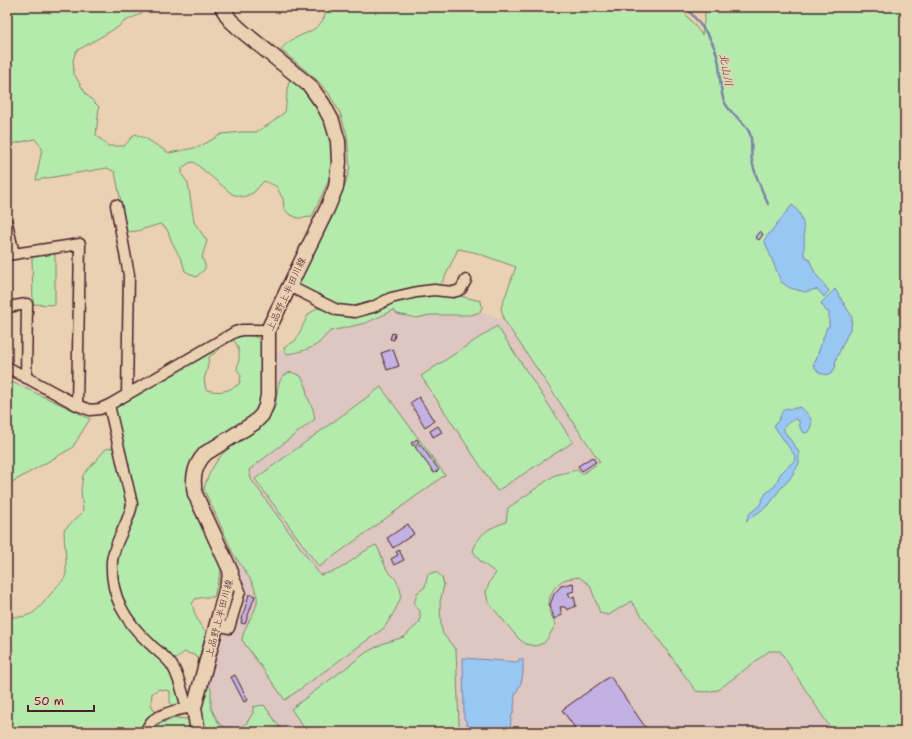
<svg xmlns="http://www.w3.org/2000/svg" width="912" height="739" viewBox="0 0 912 739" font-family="'Shantell Sans','Klee One',sans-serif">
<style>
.built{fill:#dec7c0}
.green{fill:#b4ebad;stroke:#7f856c}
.water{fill:#99c7f4;stroke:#7984a4}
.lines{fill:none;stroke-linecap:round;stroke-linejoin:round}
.stream{stroke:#7984a4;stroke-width:2.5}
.building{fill:#c2b1e2;stroke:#4a1f2b}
.street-casing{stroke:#4a1f2b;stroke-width:13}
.secondary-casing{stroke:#4a1f2b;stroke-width:17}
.street{stroke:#ead1b2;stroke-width:10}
.secondary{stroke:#ead1b2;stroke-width:14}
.labels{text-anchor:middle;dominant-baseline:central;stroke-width:3;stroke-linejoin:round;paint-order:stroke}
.street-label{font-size:10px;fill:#4a1f2b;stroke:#ead1b2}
.water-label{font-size:11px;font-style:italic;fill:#563849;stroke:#ead1b2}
</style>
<rect width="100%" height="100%" fill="#ead1b2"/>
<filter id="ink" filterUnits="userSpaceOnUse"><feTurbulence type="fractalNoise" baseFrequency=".025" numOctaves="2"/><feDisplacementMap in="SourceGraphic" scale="8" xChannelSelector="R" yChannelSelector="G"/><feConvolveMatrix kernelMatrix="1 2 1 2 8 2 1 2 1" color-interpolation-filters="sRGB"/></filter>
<g filter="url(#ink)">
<path class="built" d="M394 310 417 318 430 315H471L480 312 504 320 600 462 582 474 577 470 555 475 508 508 506 522 496 526 480 561 496 573 490 581 488 602 509 626 555 624 550 614 548 603 551 592 558 584 566 579 579 577 590 585 597 608 609 615 631 601 696 691 718 690 769 651H780L833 732H203L200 714 236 567 233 553 204 490 206 481 211 471 224 452 257 429 268 418 275 406 278 383 276 353 284 348 287 354 319 343 327 333 331 331 366 323Z"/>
<path class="green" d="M7 7H149C139 18 127 17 118 27L76 51 73 60 74 74 86 94 99 107 96 135 108 146H124L135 134 145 138 169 153 199 147 222 134 242 132H256L270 124 285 112C287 101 286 89 290 79L293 78 308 91 327 123 332 143V161L329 179 312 217 298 218 289 214 284 208 283 199 276 186 264 181 253 193 243 197 232 194 194 162 189 163 182 168V175L188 183 194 222 207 241 202 257 205 265V269L196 277 185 271 182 261 171 240 167 229 160 224 137 231 127 232 115 172 107 168 36 180 42 148 35 139 7 145Z
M326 7H680L702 35 706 7H905V732H833L780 651H769L718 690 704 692 696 691 631 601 609 615 600 613 590 585 579 577C575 578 570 578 566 579 553 584 546 600 550 613 551 617 554 621 556 624L549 636 544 643 535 646 526 644 519 639 488 602 486 592 490 581 496 573 480 561 473 551C479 533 489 528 506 522L508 508 555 475 577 470 582 474 600 462 504 320 501 308 516 267 474 252 458 249 443 281 437 287 357 308 340 306 298 286 345 186 350 167 347 135 340 113 328 92 316 79 281 50C294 30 325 37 326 7Z
M55 252V305L33 304 32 256Z
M417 295H455L481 301 482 307 480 312 471 315H430L417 318 397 314 394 310 366 323 331 331C326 334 324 338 320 342 311 350 298 352 287 354L284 348 296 340 308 315 317 308 343 314Z
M497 326 573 442 497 491 421 376Z
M242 335C254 335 258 336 264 346 263 370 268 396 253 416L193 460 222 566 214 597H203L195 599 192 604C195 615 198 624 206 632L199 659 194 655 184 652 176 659H170L131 619 116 583V557L132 516 114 406 215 348 220 349 209 357 207 370 204 379 206 390C221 393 227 392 239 384L241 376 237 369C240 356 241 350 233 339Z
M291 372 301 376 306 386 307 396 313 409 315 419 249 470 251 479 320 575C329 573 337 571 344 566 355 559 364 550 376 545 381 552 382 560 386 568 388 572 391 574 394 577 397 581 401 589 401 595 401 602 388 622 384 628L285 700 242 640C244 625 254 616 257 603 260 587 239 565 232 551 223 531 214 510 204 490 206 476 218 456 229 448 245 436 265 428 274 408 280 394 273 378 291 372Z
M7 380 73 410 90 419 72 448 7 485Z
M381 387 445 475 319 567 255 479Z
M117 447 129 503 113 547 114 597 169 667 183 704 173 707 170 702V691L159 689 152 693 151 704 156 714 141 732H7V616C34 621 39 607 54 590 58 584 65 581 66 573 67 559 64 544 64 530L83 512 81 490 83 475 106 449Z
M436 572 442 577 444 585 440 602 441 626 443 634 456 650 459 725 456 732H307L291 709 367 652 384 643 404 637 420 622V611L414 604 417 593 425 587 428 574Z
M207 682 211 689V708L219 724 225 727 236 728 246 724 253 713V707L264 705 283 732H207C195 718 203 698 207 682Z
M175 718 188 719 191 732H148L152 727Z"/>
<path class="water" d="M792 205C807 216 804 238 804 254L806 257 809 259 815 273 829 291 824 297 817 289 805 292 790 288 781 282 764 240Z
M835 289 851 315 852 319 851 327 837 357 835 363 836 366 831 374C821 376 817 372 813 364L815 362 827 327H829V312L826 311 821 303Z
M801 407C810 416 816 422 807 433L803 432 800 428 799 421 796 419 788 423 784 427V431L799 452V464L789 480 780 489 769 505 746 521 750 513 759 506 766 493 775 486 780 474 794 461 795 456 774 426 775 424C781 420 780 411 786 408L791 409Z
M463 658 518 662 519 659H523V674L521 683 515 695 514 710 511 718 510 732H475L470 729 464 718Z"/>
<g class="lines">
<path class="stream" d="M686 7C701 26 715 39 719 64 720 75 720 87 723 98 727 113 745 120 750 134 753 143 750 152 752 161 755 176 762 190 768 204"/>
</g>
<path class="building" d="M760 231 763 234 759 240 755 237Z
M392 333 395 334 394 340 390 339Z
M393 349 399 366 387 370 381 353Z
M419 397 434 421 425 427 410 403Z
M438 426 442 432 433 437 430 431Z
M417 439 419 442 413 446 411 443Z
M420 444 439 470 434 473 415 447Z
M592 457 596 462 582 471 578 466Z
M408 524 414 534 393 548 387 538Z
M399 550 404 560 394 565 391 559 398 555 396 552Z
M573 583 574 591 568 593 571 598 574 596 576 606 567 610 565 607H560L562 615 554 619 550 605 554 594 561 586Z
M249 594 255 596 245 624 241 623Z
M235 675 248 700 244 702 231 677Z
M610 676 648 731 646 732H578L562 710Z"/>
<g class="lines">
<defs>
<path id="street" d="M116 205 129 275 127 394
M7 223 14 254
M7 255 80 244 77 405
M289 286 337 310 355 312 373 307 391 298 417 292 434 290 453 292 457 291 461 289 466 280
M7 307 27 304 26 378
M7 367 77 405 90 410 100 409 109 405 235 332 242 330H268
M109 405 132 504C129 524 114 541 112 561 110 596 125 621 150 644 157 651 168 658 173 667 180 679 183 695 187 708
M217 625 229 628 240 591 231 572
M145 732C147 729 149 724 152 721 159 715 183 707 192 708"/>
<path id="secondary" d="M198 732 194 708 231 572 195 494C192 478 194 465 206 453L254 423 262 415 266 406 268 395V330L327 209 336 187 339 162 338 141 332 121 323 104 310 86 242 31 230 20 222 7"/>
</defs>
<use href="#street" class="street-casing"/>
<use href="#secondary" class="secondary-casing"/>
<use href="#street" class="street"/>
<use href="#secondary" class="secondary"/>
</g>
</g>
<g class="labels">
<g class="street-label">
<text transform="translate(286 294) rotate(-65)">上品野上半田川線</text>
<text transform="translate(219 618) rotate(-75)">上品野上半田川線</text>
</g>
<g class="water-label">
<text transform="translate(726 70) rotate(80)">北山川</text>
</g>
</g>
<rect width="912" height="739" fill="none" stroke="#ead1b2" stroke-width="24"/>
<rect x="12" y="12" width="888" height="715" fill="none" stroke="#4a1f2b" stroke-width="1.5" filter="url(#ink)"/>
<path d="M28 705v6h66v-6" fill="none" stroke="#4a1f2b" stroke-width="2"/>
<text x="34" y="705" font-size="12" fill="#4a1f2b" stroke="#ead1b2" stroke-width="3" paint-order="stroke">50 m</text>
</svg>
